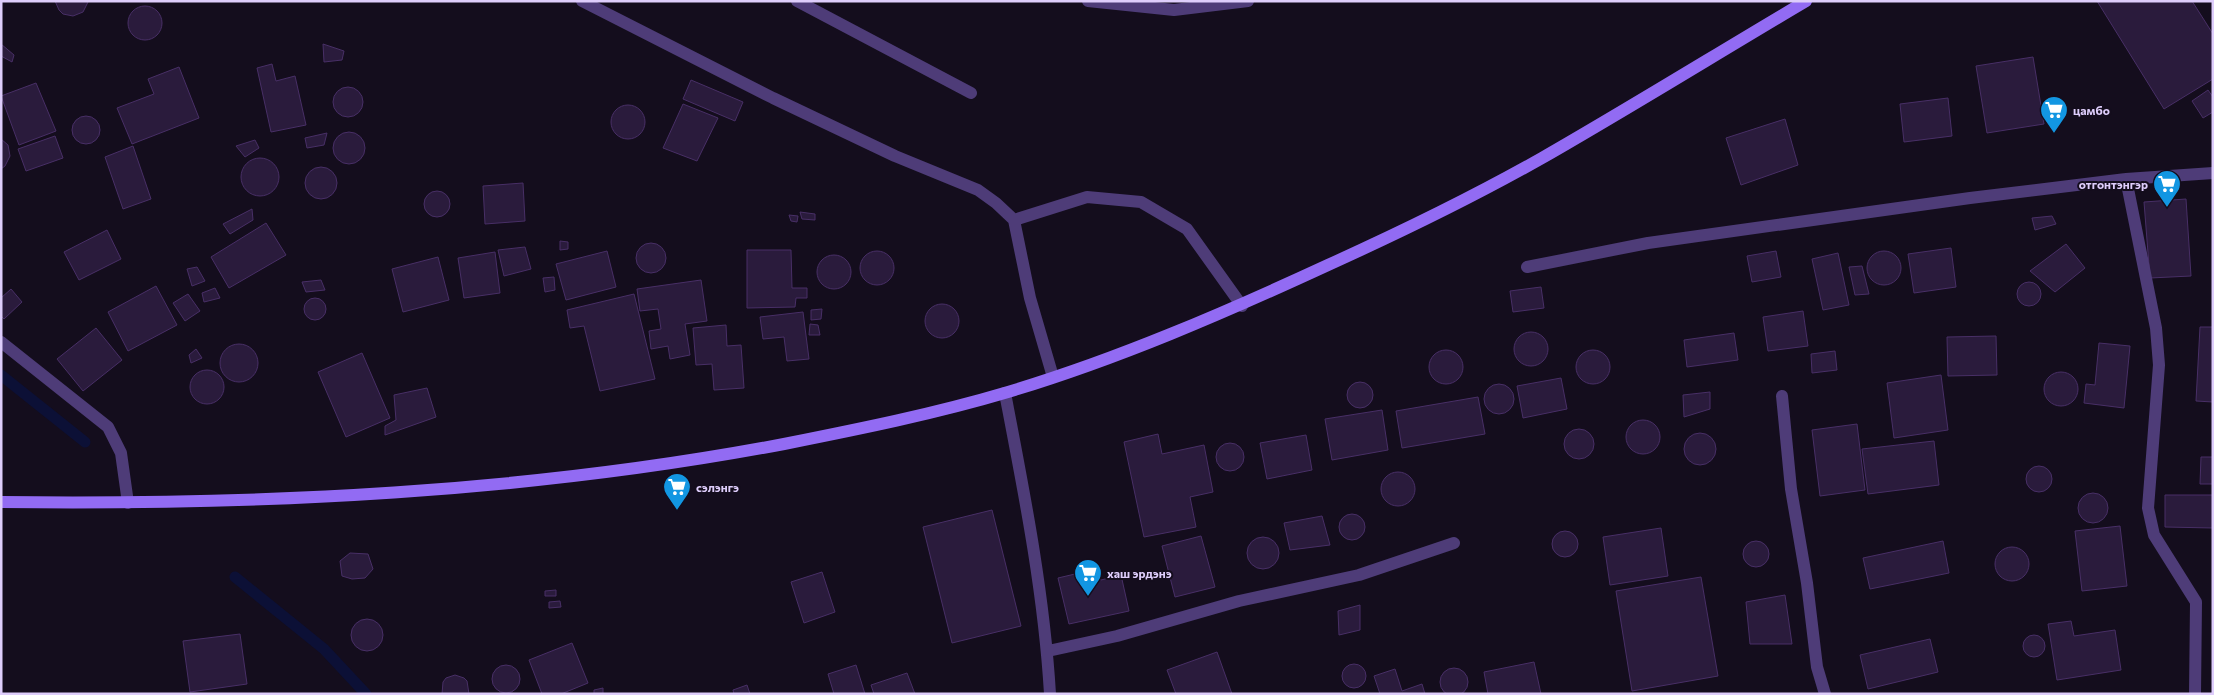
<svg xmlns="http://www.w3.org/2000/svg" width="2214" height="695" viewBox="0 0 2214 695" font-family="Commissioner,sans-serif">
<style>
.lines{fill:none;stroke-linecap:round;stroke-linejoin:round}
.stream{stroke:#0c1036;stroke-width:11}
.building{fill:#2a1b3c;stroke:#482f66}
.service{stroke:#4e3c78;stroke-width:12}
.minor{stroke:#4e3c78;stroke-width:12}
.secondary{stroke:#926bf3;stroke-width:12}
.labels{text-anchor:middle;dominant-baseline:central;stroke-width:4;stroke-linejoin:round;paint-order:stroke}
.poi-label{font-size:12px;font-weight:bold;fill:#decdfb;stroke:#140d1d;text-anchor:start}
</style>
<rect width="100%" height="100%" fill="#140d1d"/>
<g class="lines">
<path class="stream" d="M1 375 85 442
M235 577 324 649 366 694"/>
</g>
<path class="building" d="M55 1H88V2L83 12 73 16 63 14 59 10Z
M2097 1H2192L2213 34V79L2164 109Z
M128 23a17 17 0 1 1 34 0a17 17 0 1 1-34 0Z
M1 44 14 55 12 62 1 56Z
M323 44 344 51 342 60 324 62Z
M2033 57 2044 124 1987 133 1976 66Z
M272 64 276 81 295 76 306 125 271 132 257 68Z
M179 67 199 118 132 144 117 108 154 94 148 79Z
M691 80 743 102 735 121 683 99Z
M36 83 56 131 19 145 1 96Z
M333 102a15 15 0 1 1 30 0a15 15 0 1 1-30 0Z
M2208 90 2213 97V112L2203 118 2192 101Z
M1948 98 1952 136 1904 142 1900 104Z
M683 104 718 118 697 161 663 148Z
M611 122a17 17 0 1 1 34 0a17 17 0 1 1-34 0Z
M72 130a14 14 0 1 1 28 0a14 14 0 1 1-28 0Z
M1785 119 1798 165 1741 185 1726 138Z
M333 148a16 16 0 1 1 32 0a16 16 0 1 1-32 0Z
M327 133 324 145 307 148 305 138Z
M55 136 63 158 26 171 18 149Z
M1 139 8 145 10 156 5 166 1 169Z
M255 140 259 148 245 157 236 146Z
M133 146 151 199 123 209 105 157Z
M241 177a19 19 0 1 1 38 0a19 19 0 1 1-38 0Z
M305 183a16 16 0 1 1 32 0a16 16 0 1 1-32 0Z
M523 183 525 221 485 224 483 186Z
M424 204a13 13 0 1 1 26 0a13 13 0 1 1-26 0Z
M2186 199 2191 276 2150 278 2144 202Z
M252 209 253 220 230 234 223 224Z
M800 212 815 214V220L802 219Z
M789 215 798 216 797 222 791 221Z
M2052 216 2056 224 2035 230 2032 218Z
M266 223 286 255 229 288 211 257Z
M107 230 121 259 79 280 64 252Z
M560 241 568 242V249L560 250Z
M636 258a15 15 0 1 1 30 0a15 15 0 1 1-30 0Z
M2066 244 2085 268 2055 292 2030 271Z
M525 247 531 269 504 276 498 250Z
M1951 248 1956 287 1914 293 1908 254Z
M747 250H791L792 288H807V298H796L795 307 747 308Z
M860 268a17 17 0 1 1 34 0a17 17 0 1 1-34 0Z
M1867 268a17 17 0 1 1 34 0a17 17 0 1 1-34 0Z
M607 251 616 287 566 300 556 264Z
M1776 251 1781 277 1752 282 1747 256Z
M495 252 500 293 464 298 458 258Z
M1838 253 1849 305 1823 310 1812 259Z
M817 272a17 17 0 1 1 34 0a17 17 0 1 1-34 0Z
M438 257 449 300 403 312 392 269Z
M1862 266 1869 294 1855 295 1849 267Z
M197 267 205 281 192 286 187 269Z
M554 277 555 290 545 292 543 278Z
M321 280 325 290 306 292 302 282Z
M701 280 707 321 685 324 690 355 670 359 668 346 651 349 649 331 661 329 658 309 640 311 637 289Z
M2017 294a12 12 0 1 1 24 0a12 12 0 1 1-24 0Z
M156 286 177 325 128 351 108 312Z
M1541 287 1544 308 1513 312 1510 291Z
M215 288 220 298 204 302 202 293Z
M11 289 22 302 4 319 1 316V298Z
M188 294 200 311 185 321 173 303Z
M634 294 655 379 600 391 584 326 570 328 567 310Z
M304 309a11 11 0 1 1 22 0a11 11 0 1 1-22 0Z
M925 321a17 17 0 1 1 34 0a17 17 0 1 1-34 0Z
M822 309 821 319 811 320V310Z
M1803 311 1808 346 1768 351 1763 317Z
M803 312 809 359 787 361 784 337 763 339 760 317Z
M810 324 818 325 820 335H809Z
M726 325 727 346 741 345 744 388 714 390 712 364 696 365 693 328Z
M2200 327H2213V402L2196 401Z
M96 328 122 360 83 391 57 359Z
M1514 349a17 17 0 1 1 34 0a17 17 0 1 1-34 0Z
M1734 333 1738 360 1687 367 1684 340Z
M1996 336 1997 375 1948 376 1947 337Z
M2099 343 2130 346 2124 408 2084 403 2086 384 2095 385Z
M220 363a19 19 0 1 1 38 0a19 19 0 1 1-38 0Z
M196 349 202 358 191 363 189 355Z
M1576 367a17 17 0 1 1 34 0a17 17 0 1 1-34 0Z
M1429 367a17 17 0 1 1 34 0a17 17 0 1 1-34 0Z
M1835 351 1837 370 1812 373 1811 354Z
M362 353 390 418 346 437 318 372Z
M190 387a17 17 0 1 1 34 0a17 17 0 1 1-34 0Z
M2044 389a17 17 0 1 1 34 0a17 17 0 1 1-34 0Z
M1941 375 1948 430 1894 438 1887 383Z
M1561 378 1567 409 1523 418 1517 386Z
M1347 395a13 13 0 1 1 26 0a13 13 0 1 1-26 0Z
M1484 399a15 15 0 1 1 30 0a15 15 0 1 1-30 0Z
M427 388 436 417 385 435V426L396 420 394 395Z
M1710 392V409L1684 417 1683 395Z
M1478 397 1485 434 1402 448 1396 411Z
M1382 410 1388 450 1332 460 1325 419Z
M1626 437a17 17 0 1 1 34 0a17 17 0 1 1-34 0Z
M1857 424 1865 490 1820 496 1812 430Z
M1564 444a15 15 0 1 1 30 0a15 15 0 1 1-30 0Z
M1684 449a16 16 0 1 1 32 0a16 16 0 1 1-32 0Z
M1158 434 1162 454 1204 445 1213 492 1190 497 1196 527 1144 537 1124 442Z
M1306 435 1312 470 1267 479 1260 443Z
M1934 441 1939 485 1868 494 1862 449Z
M1216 457a14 14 0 1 1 28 0a14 14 0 1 1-28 0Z
M2201 457H2213V484H2200Z
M2026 479a13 13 0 1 1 26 0a13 13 0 1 1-26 0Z
M1381 489a17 17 0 1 1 34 0a17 17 0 1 1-34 0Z
M2078 508a15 15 0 1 1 30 0a15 15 0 1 1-30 0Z
M2165 495H2213V528L2165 527Z
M992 510 1021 626 952 643 923 527Z
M1339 527a13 13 0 1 1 26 0a13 13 0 1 1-26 0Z
M1322 516 1330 545 1290 550 1284 523Z
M2120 526 2127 586 2082 591 2075 531Z
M1661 528 1668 576 1610 585 1603 537Z
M1552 544a13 13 0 1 1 26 0a13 13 0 1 1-26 0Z
M1201 536 1215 587 1175 597 1162 546Z
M1247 553a16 16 0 1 1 32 0a16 16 0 1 1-32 0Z
M1743 554a13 13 0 1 1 26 0a13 13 0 1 1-26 0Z
M1943 541 1949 573 1870 589 1863 558Z
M1995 564a17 17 0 1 1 34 0a17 17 0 1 1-34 0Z
M350 553 368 554 373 569 365 578 352 579 342 576 340 561Z
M1092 570 1101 580 1121 575 1129 611 1069 624 1058 578Z
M822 572 835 612 804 623 791 582Z
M1701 577 1718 676 1632 691 1616 591Z
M556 590V596H545V591Z
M1785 595 1792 644H1750L1746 602Z
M560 601 561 607 549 608V602Z
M1360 605V630L1339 635 1338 611Z
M351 635a16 16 0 1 1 32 0a16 16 0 1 1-32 0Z
M2071 621 2074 636 2115 630 2121 670 2057 680 2048 624Z
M240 634 247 684 190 692 183 641Z
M2023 646a11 11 0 1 1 22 0a11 11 0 1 1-22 0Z
M1930 639 1938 672 1868 689 1860 655Z
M572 643 588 683 561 694H542L529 660Z
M1217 652 1232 694H1176L1167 670Z
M1534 662 1541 694H1488L1484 672Z
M1342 676a12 12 0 1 1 24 0a12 12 0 1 1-24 0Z
M492 679a14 14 0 1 1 28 0a14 14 0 1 1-28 0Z
M856 665 865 694H834L828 674Z
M1440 682a14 14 0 1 1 28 0a14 14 0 1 1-28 0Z
M1395 669 1402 691 1422 684 1425 694H1380L1374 676Z
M907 673 915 694H874L871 685Z
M455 675 464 678 467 681 469 694H442L443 682 446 678Z
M747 685 750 694H734L733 690Z
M603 688V694H594V690Z"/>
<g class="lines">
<path class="service" d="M797 1 971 93"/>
<path class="minor" d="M582 1 773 98 895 156 978 190 996 203 1014 220 1030 298 1053 377
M1088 1 1174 10 1248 1
M2126 179 2156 328 2159 365 2148 508 2154 535 2196 602 2195 694
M1014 220 1087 197 1141 202 1187 229 1242 306
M1527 267 1648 243 1970 198 2126 179 2213 173
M1 342 108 427 121 453 128 503
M1005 393C1024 492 1044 592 1050 694
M1782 396 1791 489 1807 583 1817 667 1825 694
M1048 651 1117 636 1239 601 1359 575 1454 543"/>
<path class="secondary" d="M1 502C263 505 526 493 784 444 859 429 934 414 1008 392 1118 359 1224 313 1328 265 1401 232 1473 197 1542 158 1631 107 1718 53 1806 1"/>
</g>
<defs>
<symbol id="supermarket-pin" viewBox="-11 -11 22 30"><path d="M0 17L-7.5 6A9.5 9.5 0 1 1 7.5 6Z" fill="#1296e2" stroke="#140d1d"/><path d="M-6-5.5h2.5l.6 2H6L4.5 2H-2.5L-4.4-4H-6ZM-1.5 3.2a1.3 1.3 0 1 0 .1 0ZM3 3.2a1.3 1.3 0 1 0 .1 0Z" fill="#fff"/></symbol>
</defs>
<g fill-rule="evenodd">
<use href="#supermarket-pin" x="2038" y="94" width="32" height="43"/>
<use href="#supermarket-pin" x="2151" y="168" width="32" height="43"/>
<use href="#supermarket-pin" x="661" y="471" width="32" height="43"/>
<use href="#supermarket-pin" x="1072" y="557" width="32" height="43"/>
</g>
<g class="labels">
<g class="poi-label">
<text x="2073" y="110">цамбо</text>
<text x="2148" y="184" text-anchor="end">отгонтэнгэр</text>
<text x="696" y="487">сэлэнгэ</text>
<text x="1107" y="573">хаш эрдэнэ</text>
</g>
</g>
<rect width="2214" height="695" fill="none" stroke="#decdfb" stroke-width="5"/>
</svg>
